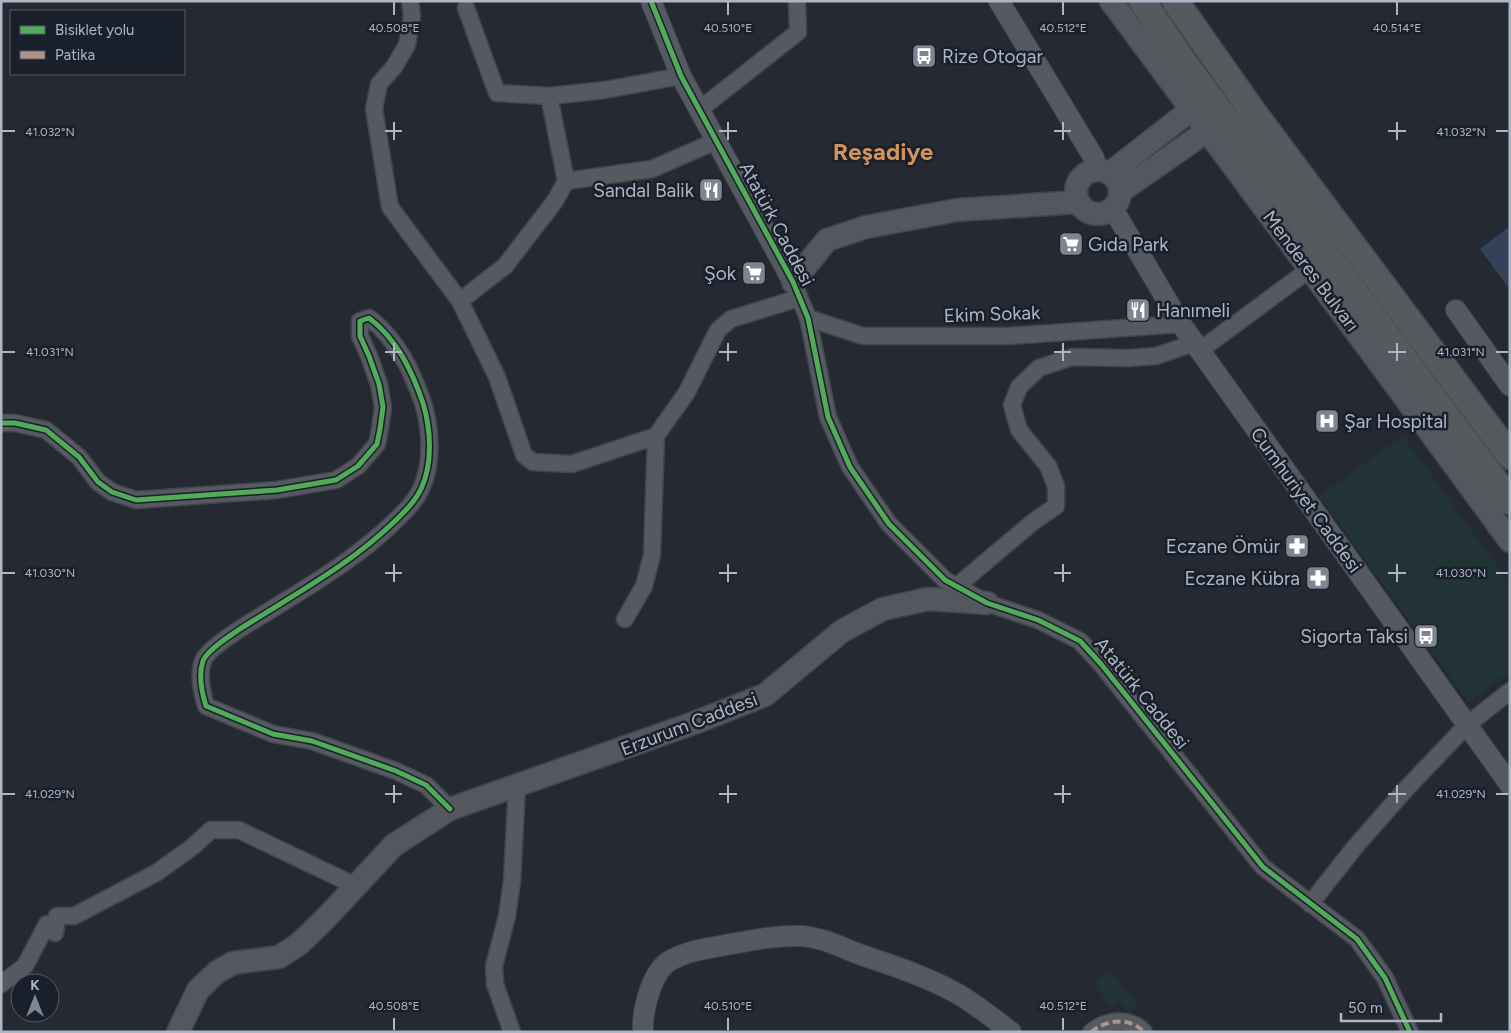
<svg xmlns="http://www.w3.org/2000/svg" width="1511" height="1033" viewBox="0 0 1511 1033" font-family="Figtree,sans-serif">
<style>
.green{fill:#223336}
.water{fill:#334159}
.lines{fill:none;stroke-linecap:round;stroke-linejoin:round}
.minor-casing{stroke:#41444b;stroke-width:19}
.tertiary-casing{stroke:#41444b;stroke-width:22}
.secondary-casing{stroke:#41444b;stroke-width:25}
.trunk-casing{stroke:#42454d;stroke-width:29}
.minor{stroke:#555960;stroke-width:16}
.tertiary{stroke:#555960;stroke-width:20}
.secondary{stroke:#54575e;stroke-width:22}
.trunk{stroke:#56595e;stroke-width:26}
.quiet{stroke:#af9288;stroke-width:4;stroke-dasharray:8 4;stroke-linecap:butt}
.cycleway-casing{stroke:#19202b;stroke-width:8}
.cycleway{stroke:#51ab58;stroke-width:5}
.ticks{fill:none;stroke:#aeb5c4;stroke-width:2}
.labels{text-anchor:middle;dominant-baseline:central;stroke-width:5;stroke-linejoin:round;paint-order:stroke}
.poi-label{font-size:19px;fill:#aeb5c4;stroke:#19202b;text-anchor:end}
.street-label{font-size:19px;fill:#aeb5c4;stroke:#19202b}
.district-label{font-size:24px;font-weight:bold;fill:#d0955d;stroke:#19202b}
.ticks-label{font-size:12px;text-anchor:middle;fill:#aeb5c4;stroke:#19202b;stroke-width:5;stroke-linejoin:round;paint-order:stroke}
</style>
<rect width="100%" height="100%" fill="#252931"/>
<path class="green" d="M1403 436 1510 584V672L1468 702 1319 496Z
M1110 970 1139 1007 1129 1014 1120 1002 1112 1008 1093 983Z"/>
<path class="water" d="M1510 226V290L1480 249Z"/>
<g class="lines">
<defs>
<path id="minor" d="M410 1 412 16 407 45 394 67 379 84 374 109 390 207 460 301 497 377 524 455 533 462 572 464 656 436
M466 8 497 93 549 96 605 90 681 76
M699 110 798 32 797 1
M566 181 652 169 716 141
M793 282 808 318 828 417 850 467 889 524 945 580 987 603 1038 620 1080 641 1101 664 1263 867 1357 939 1385 978 1410 1032
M460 301 505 266 555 201 566 181 549 96
M808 318 863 336H1008L1181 324
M1199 351 1310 269
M1 423H15L46 430 79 457 98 482 112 492 136 500 277 490 336 480 358 466 377 444 380 429 383 407 379 384 369 356 360 336V321L369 318C397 339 412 371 423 403 431 430 433 463 421 489 415 502 405 511 395 521 354 561 304 589 256 619 244 626 207 649 203 661 198 675 202 693 206 706L273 734 312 741 396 771 426 785 450 809
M957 586 1033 522 1056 506V486L1048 466 1019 430 1012 405 1019 387 1039 368 1072 357 1129 358 1156 356 1194 343
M625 619 644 586 652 555 656 436 687 392 718 330 731 319 799 298
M1310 904 1355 847 1405 790 1467 725 1510 691
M1 984 25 966 47 924 55 933 57 916H74L156 873 191 848 211 830H239L356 886
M512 1032 495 984 494 966 507 916 512 881 517 786
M1091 1032C1107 1019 1130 1017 1144 1032"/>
<path id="tertiary" d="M651 1 681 76 793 282
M999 1 1094 158 1096 170
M1113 209 1181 324 1510 785
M1456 310 1510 386
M643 1032C642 1011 651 971 671 960 684 953 700 949 715 947 744 942 772 935 801 936 820 937 839 946 856 953 891 965 926 976 958 994 977 1005 994 1019 1011 1032"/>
<path id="secondary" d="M1111 1 1386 372 1510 541
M1076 192a22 22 0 1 1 44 0a22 22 0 1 1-44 0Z
M1110 173 1192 109
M1121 191 1207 131
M793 282 827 240 866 227 957 210 1078 202
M178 1032 198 990 217 972 233 963 279 957 299 944 326 918 394 845 450 809 694 723 765 695 842 631 883 609 928 599 987 603"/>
<path id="trunk" d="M1142 1 1187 67 1510 501
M1175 1 1253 112 1510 456"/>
</defs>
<use href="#minor" class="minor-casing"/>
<use href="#tertiary" class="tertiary-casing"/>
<use href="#secondary" class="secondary-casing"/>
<use href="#trunk" class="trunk-casing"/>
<use href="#minor" class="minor"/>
<use href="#tertiary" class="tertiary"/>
<use href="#secondary" class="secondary"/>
<use href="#trunk" class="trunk"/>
<path class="quiet" d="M1091 1032C1107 1019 1130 1017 1144 1032"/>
<defs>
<path id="cycleway" d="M651 1 681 76 793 282 808 318 828 417 850 467 889 524 945 580 987 603 1038 620 1080 641 1101 664 1263 867 1357 939 1385 978 1410 1032
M1 423H15L46 430 79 457 98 482 112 492 136 500 277 490 336 480 358 466 377 444 380 429 383 407 379 384 369 356 360 336V321L369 318C397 339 412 371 423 403 431 430 433 463 421 489 415 502 405 511 395 521 354 561 304 589 256 619 244 626 207 649 203 661 198 675 202 693 206 706L273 734 312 741 396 771 426 785 450 809"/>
</defs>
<use href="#cycleway" class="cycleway-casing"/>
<use href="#cycleway" class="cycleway"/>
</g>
<path class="ticks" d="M394 2V15M728 2V15M1063 2V15M1397 2V15M394 122V140M728 122V140M1063 122V140M1397 122V140M2 131H15M385 131H402M719 131H737M1054 131H1071M1388 131H1406M1496 131H1508M394 343V361M728 343V361M1063 343V361M1397 343V361M2 352H15M385 352H402M719 352H737M1054 352H1071M1388 352H1406M1496 352H1508M394 564V582M728 564V582M1063 564V582M1397 564V582M2 573H15M385 573H402M719 573H737M1054 573H1071M1388 573H1406M1496 573H1508M394 785V803M728 785V803M1063 785V803M1397 785V803M2 794H15M385 794H402M719 794H737M1054 794H1071M1388 794H1406M1496 794H1508M394 1018V1030M728 1018V1030M1063 1018V1030"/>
<defs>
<symbol id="bus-square" viewBox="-11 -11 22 22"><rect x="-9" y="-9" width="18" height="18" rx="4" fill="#7e8491" stroke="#19202b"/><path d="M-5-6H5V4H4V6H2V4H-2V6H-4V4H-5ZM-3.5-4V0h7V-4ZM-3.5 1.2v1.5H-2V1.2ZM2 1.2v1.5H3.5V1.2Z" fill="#fff"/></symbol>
<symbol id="restaurant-square" viewBox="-11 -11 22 22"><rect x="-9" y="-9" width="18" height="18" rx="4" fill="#7e8491" stroke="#19202b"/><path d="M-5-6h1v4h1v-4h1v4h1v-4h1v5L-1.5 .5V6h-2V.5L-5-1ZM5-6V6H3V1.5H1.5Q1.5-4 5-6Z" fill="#fff"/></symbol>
<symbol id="supermarket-square" viewBox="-11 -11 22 22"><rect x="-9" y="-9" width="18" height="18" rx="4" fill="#7e8491" stroke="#19202b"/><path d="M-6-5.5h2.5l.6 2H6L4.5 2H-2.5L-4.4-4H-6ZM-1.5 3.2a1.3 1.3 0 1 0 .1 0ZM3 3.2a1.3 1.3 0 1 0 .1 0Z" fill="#fff"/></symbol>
<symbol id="hospital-square" viewBox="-11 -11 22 22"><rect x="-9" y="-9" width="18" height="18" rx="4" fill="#7e8491" stroke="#19202b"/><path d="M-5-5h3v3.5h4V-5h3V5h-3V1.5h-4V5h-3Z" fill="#fff"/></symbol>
<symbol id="pharmacy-square" viewBox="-11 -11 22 22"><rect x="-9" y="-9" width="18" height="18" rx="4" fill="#7e8491" stroke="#19202b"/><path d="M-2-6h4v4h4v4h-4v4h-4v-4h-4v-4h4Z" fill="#fff"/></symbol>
</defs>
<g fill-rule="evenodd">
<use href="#bus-square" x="910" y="42" width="28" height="28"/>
<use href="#restaurant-square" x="697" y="176" width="28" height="28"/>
<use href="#supermarket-square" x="1057" y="230" width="28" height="28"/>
<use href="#supermarket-square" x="740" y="259" width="28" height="28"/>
<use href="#restaurant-square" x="1124" y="296" width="28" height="28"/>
<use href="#hospital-square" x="1313" y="407" width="28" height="28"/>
<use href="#pharmacy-square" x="1283" y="532" width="28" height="28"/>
<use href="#pharmacy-square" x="1304" y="564" width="28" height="28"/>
<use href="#bus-square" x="1412" y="622" width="28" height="28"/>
</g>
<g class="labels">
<g class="poi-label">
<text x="942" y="56" text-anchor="start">Rize Otogar</text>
<text x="694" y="190">Sandal Balik</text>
<text x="1088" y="244" text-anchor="start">Gıda Park</text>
<text x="736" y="273">Şok</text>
<text x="1156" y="310" text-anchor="start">Hanımeli</text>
<text x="1344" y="421" text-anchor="start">Şar Hospital</text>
<text x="1280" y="546">Eczane Ömür</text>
<text x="1300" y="578">Eczane Kübra</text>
<text x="1408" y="636">Sigorta Taksi</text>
</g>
<g class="street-label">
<text transform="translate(777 224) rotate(62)">Atatürk Caddesi</text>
<text transform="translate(1311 271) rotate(53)">Menderes Bulvarı</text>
<text transform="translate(992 314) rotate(-2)">Ekim Sokak</text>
<text transform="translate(1306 500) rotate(54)">Cumhuriyet Caddesi</text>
<text transform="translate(1142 693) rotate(51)">Atatürk Caddesi</text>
<text transform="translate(689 724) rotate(-21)">Erzurum Caddesi</text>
</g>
<g class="district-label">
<text x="883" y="151">Reşadiye</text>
</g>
</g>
<g class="ticks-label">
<text x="394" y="32">40.508°E</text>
<text x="728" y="32">40.510°E</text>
<text x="1063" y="32">40.512°E</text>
<text x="1397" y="32">40.514°E</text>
<text x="50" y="136">41.032°N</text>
<text x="1461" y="136">41.032°N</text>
<text x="50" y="356">41.031°N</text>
<text x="1461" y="356">41.031°N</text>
<text x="50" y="577">41.030°N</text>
<text x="1461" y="577">41.030°N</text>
<text x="50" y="798">41.029°N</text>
<text x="1461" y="798">41.029°N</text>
<text x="394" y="1010">40.508°E</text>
<text x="728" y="1010">40.510°E</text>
<text x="1063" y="1010">40.512°E</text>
</g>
<rect width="1511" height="1033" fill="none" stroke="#aeb5c4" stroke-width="5"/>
<rect x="10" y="10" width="175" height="65" fill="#19202b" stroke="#555c68"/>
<rect x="20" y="26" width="25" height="8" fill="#51ab58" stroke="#555c68"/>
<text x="55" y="35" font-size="15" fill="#aeb5c4">Bisiklet yolu</text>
<rect x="20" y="51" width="25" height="8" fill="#af9288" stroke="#555c68"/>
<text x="55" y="60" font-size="15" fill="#aeb5c4">Patika</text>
<g transform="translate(35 998)"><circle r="24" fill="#19202b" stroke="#555c68"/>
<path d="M0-4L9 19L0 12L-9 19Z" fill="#7e8491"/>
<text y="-8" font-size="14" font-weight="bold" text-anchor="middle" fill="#aeb5c4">K</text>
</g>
<path d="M1341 1013v8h100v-8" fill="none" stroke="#aeb5c4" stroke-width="2.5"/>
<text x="1348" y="1013" font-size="15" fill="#aeb5c4" stroke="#19202b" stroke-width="4" paint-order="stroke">50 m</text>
</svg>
